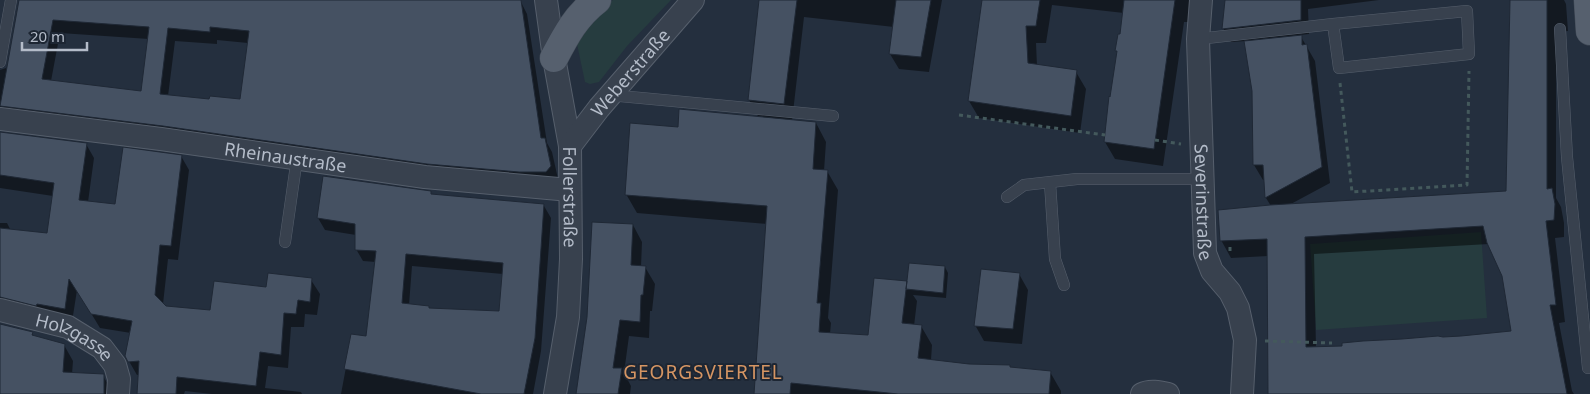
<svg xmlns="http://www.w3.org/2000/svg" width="1590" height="394" viewBox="0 0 1590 394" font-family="'Noto Sans',sans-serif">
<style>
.green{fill:#263c3f}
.shadow{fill:#0007;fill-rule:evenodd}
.building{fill:#455162;stroke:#1f2835;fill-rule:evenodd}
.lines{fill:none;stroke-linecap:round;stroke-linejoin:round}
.service-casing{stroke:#565f6c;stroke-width:12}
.minor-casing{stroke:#565f6c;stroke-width:24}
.primary-casing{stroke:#414a57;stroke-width:29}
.path{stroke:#44595c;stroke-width:3;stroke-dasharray:4 4;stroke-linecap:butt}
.service{stroke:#38414e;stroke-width:11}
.minor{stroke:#38414e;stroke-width:22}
.primary{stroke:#56606e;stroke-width:28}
.labels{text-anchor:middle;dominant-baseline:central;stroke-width:4;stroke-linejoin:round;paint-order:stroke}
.street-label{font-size:18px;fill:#b4bcc9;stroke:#1d2633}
.neighbourhood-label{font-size:19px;letter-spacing:1px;fill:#d59563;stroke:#1d2633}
</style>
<rect width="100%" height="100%" fill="#242f3e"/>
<path class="green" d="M613 0H671L627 46 599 82 590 84 585 82 577 44 588 19Z
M1481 232 1487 318 1316 330 1310 244Z"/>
<path class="shadow" d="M20 0H520L527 14 547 143 552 152 558 179 554 184 0 108V28L6 38 0 70 6 68 9 64ZM60 33 149 39 142 93 51 81ZM217 40 248 43 241 100 210 101 168 96 175 41 217 44Z
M760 0H942L929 72 899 69 890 54 894 27 804 17 792 121 816 123 826 142 824 171H827L838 190 828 318 831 323 830 334 869 336 908 283 945 267 948 273 946 298 913 295 917 301 914 326H921L932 345 931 360 1050 372 1061 391V394H754L767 224 637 213 626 194 679 128 759 118 749 100Z
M983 0H1190L1188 22H1184L1163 166 1115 159 1105 142 1118 53 1117 51 1124 13 1052 5 1046 43H1036L1037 66 1076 72 1086 89 1080 133 979 118 969 101Z
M1226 0H1379L1308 9 1309 34 1300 35 1315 61 1330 183 1289 205 1508 192 1511 0H1564L1566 4 1568 31 1556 32V198L1561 207 1564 223V237L1555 238 1565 322 1559 323 1572 391 1574 394H1270L1268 256 1231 258 1221 240 1271 206 1266 198 1265 180H1263L1254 165V90L1246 41 1231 42 1223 28ZM1489 244 1503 276 1512 332 1316 348 1314 254Z
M0 133 86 144 94 158 88 202 116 206 181 156 189 170 178 260 168 259 163 304 165 307 211 312 267 289 311 280 320 294 317 315 305 314 304 327H291L288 368 268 366 265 388 301 392 302 394H212L185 391 184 394H137L139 375H137L126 356 131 333 100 328 77 290 72 322 0 304V223H7L11 231 48 235 53 196 0 188Z
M430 192 432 196 544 206 551 218 541 351 533 394H341L352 335 367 338 376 262 363 261 356 249V235L325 230 318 218ZM412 266 503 274 500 312 430 310 409 305Z
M633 225 642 242 641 267H645L655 284 652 311H650L649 338 629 336 624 373 631 386 630 394H577Z
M1019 274 1028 290 1022 344 984 341 975 325Z
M0 325 32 333 34 337 64 345 73 361 72 374 103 376 112 391V394H0Z"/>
<path class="building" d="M19 0H521L541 138H545L551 166 546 172H519L427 164 163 126 0 106ZM53 20 149 27 141 91 42 79ZM210 27 249 31 240 99 210 96 209 99 160 94 168 28 210 32Z
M759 0H797L784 104 748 100Z
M896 0H931L921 57 889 54Z
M982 0H1040L1036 26H1026L1028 63 1077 70 1071 116 968 101Z
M1124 0H1175L1154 149 1104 142 1109 96 1110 97 1117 51H1115L1118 34H1120Z
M1225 0H1301V20L1222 29Z
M1510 0H1547V189L1552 188 1555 204 1554 220 1546 221 1556 305H1550L1567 394H1268L1267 239 1220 241 1218 210 1270 205 1506 191ZM1483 226 1487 243 1502 276 1511 331 1461 336 1443 337 1438 336 1402 339 1363 341 1342 343V346L1306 347 1305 237Z
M1302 35V45L1307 44 1322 167 1265 198 1263 165H1253L1252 91 1244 41Z
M679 109 816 122 813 169 828 170 817 303H821L819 332 868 335 874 278 907 281 902 323 922 325 918 358 969 364 1010 365V367L1051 371 1049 394H898L791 383 790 394H754L767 206 625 195 630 123 678 127Z
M0 132 87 143 79 200 115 204 123 147 182 155 171 246 160 245 155 295 166 306 210 310 214 281 266 287 268 273 312 278 310 302 298 300 296 314 284 313 281 355 260 352 256 386 177 377 176 394H137L139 361 128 362 125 356 132 321 91 314 69 279 65 309 37 304 36 306 0 297V228L47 233 54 183 0 175Z
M323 176 431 191V194L544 204 535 338 524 394H481L344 369 351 334 366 336 376 251 355 250V224L317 218ZM406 254 503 263 499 311 429 308V306L402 303Z
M592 222 633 224 631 265 646 266 643 295H641L640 322 620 320 613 368H622L618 394H576L587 317Z
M909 263 945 266 943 293 906 289Z
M981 269 1020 273 1013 329 974 326Z
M0 324 33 332 32 335 65 344 63 372 104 374V394H0Z"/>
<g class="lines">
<defs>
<path id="service" d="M1560 29 1567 157 1588 368H1590
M1198 39 1333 24 1339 68 1469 54 1467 11 1333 24
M0 62 11 0
M609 95 833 116
M1050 183 1055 259 1064 285
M1007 197 1024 185 1077 179H1203
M285 242 297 158"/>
<g id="minor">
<path id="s1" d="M546 0 554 58 570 146 571 259 568 317 555 394"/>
<path id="s2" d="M1201 0 1198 39 1205 253 1212 271 1230 292 1238 308 1245 340 1242 394"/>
<path id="s3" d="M0 119 161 139 425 177 570 190"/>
<path id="s4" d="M570 146 599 108 693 0"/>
<path id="s5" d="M0 310 68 327 102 348 115 365 119 379 118 394"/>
<path d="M1142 394C1150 390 1159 392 1168 394"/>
</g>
<path id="primary" d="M1588 0 1590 31
M554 58C566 35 576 16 597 0"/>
</defs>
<use href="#service" class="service-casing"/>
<use href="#minor" class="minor-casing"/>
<use href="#primary" class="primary-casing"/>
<path class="path" d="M1340 83 1352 192 1467 185 1469 71
M959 115 1105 135
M1155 140 1181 144
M1230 247V255
M1265 341 1332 343"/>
<use href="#service" class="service"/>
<use href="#minor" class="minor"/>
<use href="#primary" class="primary"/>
</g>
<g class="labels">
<g class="street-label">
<text stroke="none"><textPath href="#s4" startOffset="95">Weberstraße</textPath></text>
<text stroke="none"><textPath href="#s3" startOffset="288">Rheinaustraße</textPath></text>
<text stroke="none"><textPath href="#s1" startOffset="199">Follerstraße</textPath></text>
<text stroke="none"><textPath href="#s2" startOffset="202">Severinstraße</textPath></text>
<text stroke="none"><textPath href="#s5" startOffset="80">Holzgasse</textPath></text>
</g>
<g class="neighbourhood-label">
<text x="703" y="372">GEORGSVIERTEL</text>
</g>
</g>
<path d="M22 42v8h65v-8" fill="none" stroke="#b4bcc9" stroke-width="2.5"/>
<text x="30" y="42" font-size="15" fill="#b4bcc9" stroke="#1d2633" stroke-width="4" paint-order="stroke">20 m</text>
</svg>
